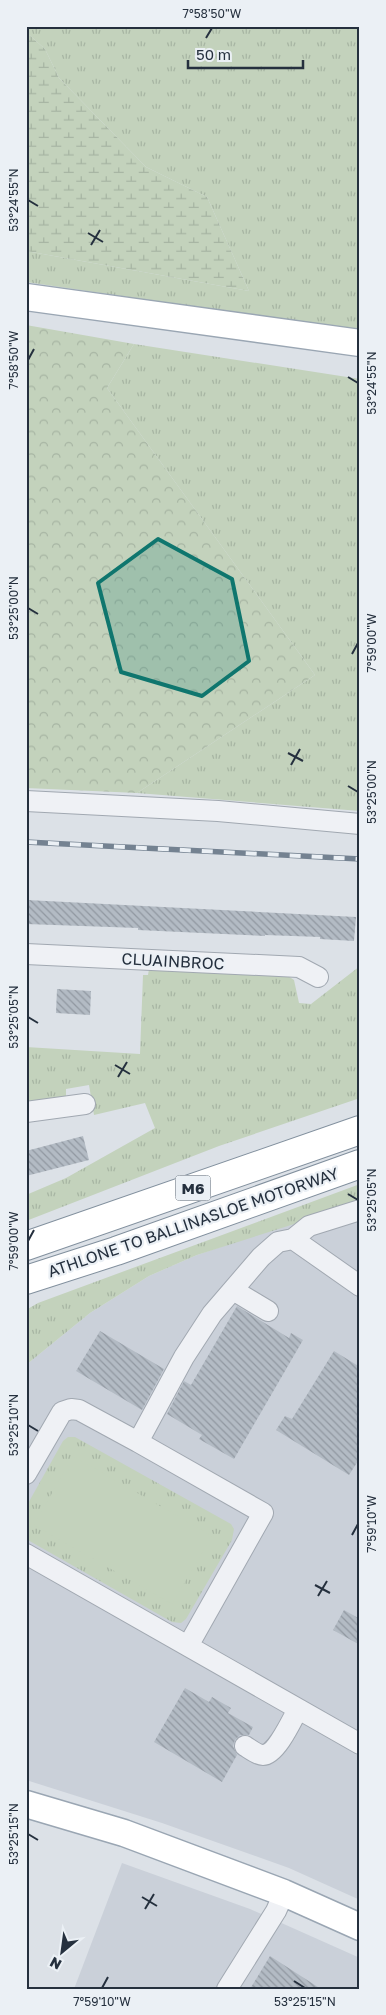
<svg xmlns="http://www.w3.org/2000/svg" width="386" height="2015" viewBox="0 0 386 2015" font-family="'Golos Text',sans-serif">
<style>
.built{fill:#cad0d9}
.grass{fill:url(#grass-tufts)}
.forest{fill:url(#forest-crowns)}
.wetland{fill:url(#wetland-marsh)}
.pitch{fill:#c3d2bc}
.building{fill:url(#building-back-hatch)}
.lines{fill:none;stroke-linecap:round;stroke-linejoin:round}
.minor-casing{stroke:#a1a8b1;stroke-width:22}
.major-casing{stroke:#9aa6b3;stroke-width:29}
.highway-casing{stroke:#82909e;stroke-width:30}
.minor{stroke:#eff1f5;stroke-width:20}
.major{stroke:#fff;stroke-width:26}
.highway{stroke:#fff;stroke-width:28}
.rail-casing{stroke:#748291;stroke-width:5.5}
.rail{stroke:#ebf0f5;stroke-width:4;stroke-dasharray:11;stroke-linecap:butt}
.marked{fill:#0f766e;fill-opacity:0.2;stroke:#0f766e;stroke-width:4;stroke-linejoin:round}
.ticks{fill:none;stroke:#25303e;stroke-width:2}
.labels{text-anchor:middle;dominant-baseline:central;stroke-width:4.5;stroke-linejoin:round;paint-order:stroke}
.shield{fill:#ebf0f5;stroke:#606a75;stroke-width:1}
.shield-label{font-size:15px;font-weight:bold;fill:#25303e}
.street-label{font-size:16px;fill:#25303e;stroke:#ebf0f5}
.neatline{fill:none;stroke:#25303e;stroke-width:2}
.ticks-label{font-size:12px;text-anchor:middle;fill:#25303e}
</style>
<defs>
<pattern id="grass-tufts" width="24" height="20" patternUnits="userSpaceOnUse" patternTransform="scale(1.25)"><rect width="24" height="20" fill="#c3d2bc"/><path d="M3 7l-1-3M5 7V3M7 7l1-3M15 17l-1-3M17 17v-4M19 17l1-3" fill="none" stroke="#a7b5a3"/></pattern>
<pattern id="forest-crowns" width="20" height="18" patternUnits="userSpaceOnUse" patternTransform="scale(1.25)"><rect width="20" height="18" fill="#c3d2bc"/><path d="M2 6a3 3 0 1 1 6 0M12 15a3 3 0 1 1 6 0" fill="none" stroke="#a7b5a3"/></pattern>
<pattern id="wetland-marsh" width="20" height="14" patternUnits="userSpaceOnUse" patternTransform="scale(1.25)"><rect width="20" height="14" fill="#c3d2bc"/><path d="M1 5h8M5 5V1M11 12h8M15 12V8" fill="none" stroke="#a7b5a3"/></pattern>
<pattern id="building-back-hatch" width="6" height="6" patternUnits="userSpaceOnUse" patternTransform="scale(1.25)"><rect width="6" height="6" fill="#b3bbc4"/><path d="M-1 5l2 2M0 0l6 6M5-1l2 2" fill="none" stroke="#9198a1"/></pattern>
</defs>
<rect width="100%" height="100%" fill="#dce1e7"/>
<path class="built" d="M360 1200V1900L289 1868 162 1823 26 1780V1365L90 1313 149 1276 197 1255Z
M122 1863 250 1909 360 1958V1989H74Z"/>
<path class="grass" d="M26 26H360V331L26 282V251L249 291 207 197 146 167 59 78 45 49 26 32Z
M134 344 360 379V811L137 793 315 675 107 388Z
M360 966V1098L219 1146 26 1221V1195L66 1178 155 1128 145 1103 94 1115 89 1085 66 1089V1098L26 1108V1047L140 1054 143 975H148L149 969 288 976 294 980 299 1003 311 1004Z
M360 1184V1200L310 1219 197 1255 149 1276 90 1313 26 1365V1310L38 1303Z
M68 1437H75L231 1524 234 1529 232 1540 186 1619 181 1623 172 1622 26 1539V1507L63 1441Z"/>
<path class="forest" d="M26 325 134 344 107 388 315 675 137 793 26 788Z"/>
<path class="wetland" d="M26 32 45 49 59 78 146 167 207 197 249 291 26 251Z"/>
<path class="pitch" d="M73 1456 212 1536 172 1604 34 1525Z"/>
<path class="building" d="M27 900 356 917 354 941 320 939V937L265 935V936L138 930V928L26 924Z
M57 989 91 991 90 1015 56 1013Z
M83 1136 89 1160 26 1176V1151Z
M237 1306 289 1338 291 1333 303 1340 234 1459 199 1439 202 1435 167 1414 184 1381 191 1385Z
M100 1331 164 1369 142 1410 76 1371Z
M334 1351 360 1367V1458L349 1475 276 1430 285 1416 292 1419Z
M344 1610 360 1619V1645L333 1630Z
M185 1688 209 1702 212 1697 231 1708 228 1713 253 1727 249 1735H240L235 1740 233 1746 237 1755 222 1782 154 1742Z
M270 1956 321 1989H250Z"/>
<g class="lines">
<defs>
<path id="minor" d="M26 801 218 811 360 824
M26 954 299 967 318 977
M26 1112 85 1104
M360 1210 309 1226 293 1239 360 1286
M233 1290 268 1311
M26 1474 62 1412 71 1409 79 1410 138 1442
M26 1554 360 1744
M188 1646 263 1513 138 1442 184 1357 212 1314 261 1257 278 1242 293 1239
M245 1746C250 1749 257 1755 263 1755 276 1755 292 1720 298 1709
M227 1989 276 1911 284 1893"/>
<path id="major" d="M26 297 360 343
M26 1804 124 1833 284 1893 360 1927"/>
<path id="highway" d="M26 1246 360 1130
M26 1280 116 1251 360 1164"/>
</defs>
<use href="#minor" class="minor-casing"/>
<use href="#major" class="major-casing"/>
<use href="#highway" class="highway-casing"/>
<use href="#minor" class="minor"/>
<use href="#major" class="major"/>
<use href="#highway" class="highway"/>
<defs>
<path id="rail" d="M26 842 360 859"/>
</defs>
<use href="#rail" class="rail-casing"/>
<use href="#rail" class="rail"/>
</g>
<path class="marked" d="M158 539 232 579 249 661 202 696 121 672 98 583Z"/>
<path class="ticks" d="M206 38 212 28M28 200 38 206M88 233 103 242M91 245 100 230M28 360 34 349M348 377 358 383M28 608 38 614M352 654 358 643M288 753 303 761M291 765 300 749M348 786 358 792M28 1017 38 1023M115 1065 130 1074M118 1077 127 1062M348 1194 358 1200M28 1241 34 1230M28 1425 38 1431M352 1535 358 1524M315 1585 330 1593M318 1596 327 1581M28 1834 38 1840M142 1897 157 1906M145 1909 154 1894M294 1981 305 1988M102 1988 108 1977"/>
<g class="labels">
<rect class="shield" x="175.5" y="1175.5" width="35" height="25" rx="4"/>
<g class="shield-label">
<text x="193" y="1188">M6</text>
</g>
<g class="street-label">
<text transform="translate(173 961) rotate(3)">CLUAINBROC</text>
<text transform="translate(193 1222) rotate(-19)">ATHLONE TO BALLINASLOE MOTORWAY</text>
</g>
</g>
<rect width="386" height="2015" fill="none" stroke="#ebf0f5" stroke-width="55"/>
<g transform="translate(62 1952) rotate(209)" stroke="#ebf0f5" stroke-width="4" paint-order="stroke">
<path d="M0-4L9 19L0 12L-9 19Z" fill="#25303e"/>
<text y="-8" font-size="14" font-weight="bold" text-anchor="middle" fill="#25303e">N</text>
</g>
<path d="M188 60v8h115v-8" fill="none" stroke="#25303e" stroke-width="2.5"/>
<text x="196" y="60" font-size="15" fill="#25303e" stroke="#ebf0f5" stroke-width="4" paint-order="stroke">50 m</text>
<rect x="28" y="28" width="330" height="1960" class="neatline"/>
<g class="ticks-label">
<text x="212" y="18">7°58'50"W</text>
<text transform="translate(14 200) rotate(-90)" y="4">53°24'55"N</text>
<text transform="translate(14 360) rotate(-90)" y="4">7°58'50"W</text>
<text transform="translate(372 383) rotate(-90)" y="4">53°24'55"N</text>
<text transform="translate(14 608) rotate(-90)" y="4">53°25'00"N</text>
<text transform="translate(372 643) rotate(-90)" y="4">7°59'00"W</text>
<text transform="translate(372 792) rotate(-90)" y="4">53°25'00"N</text>
<text transform="translate(14 1017) rotate(-90)" y="4">53°25'05"N</text>
<text transform="translate(372 1200) rotate(-90)" y="4">53°25'05"N</text>
<text transform="translate(14 1241) rotate(-90)" y="4">7°59'00"W</text>
<text transform="translate(14 1425) rotate(-90)" y="4">53°25'10"N</text>
<text transform="translate(372 1524) rotate(-90)" y="4">7°59'10"W</text>
<text transform="translate(14 1834) rotate(-90)" y="4">53°25'15"N</text>
<text x="102" y="2006">7°59'10"W</text>
<text x="305" y="2006">53°25'15"N</text>
</g>
</svg>
